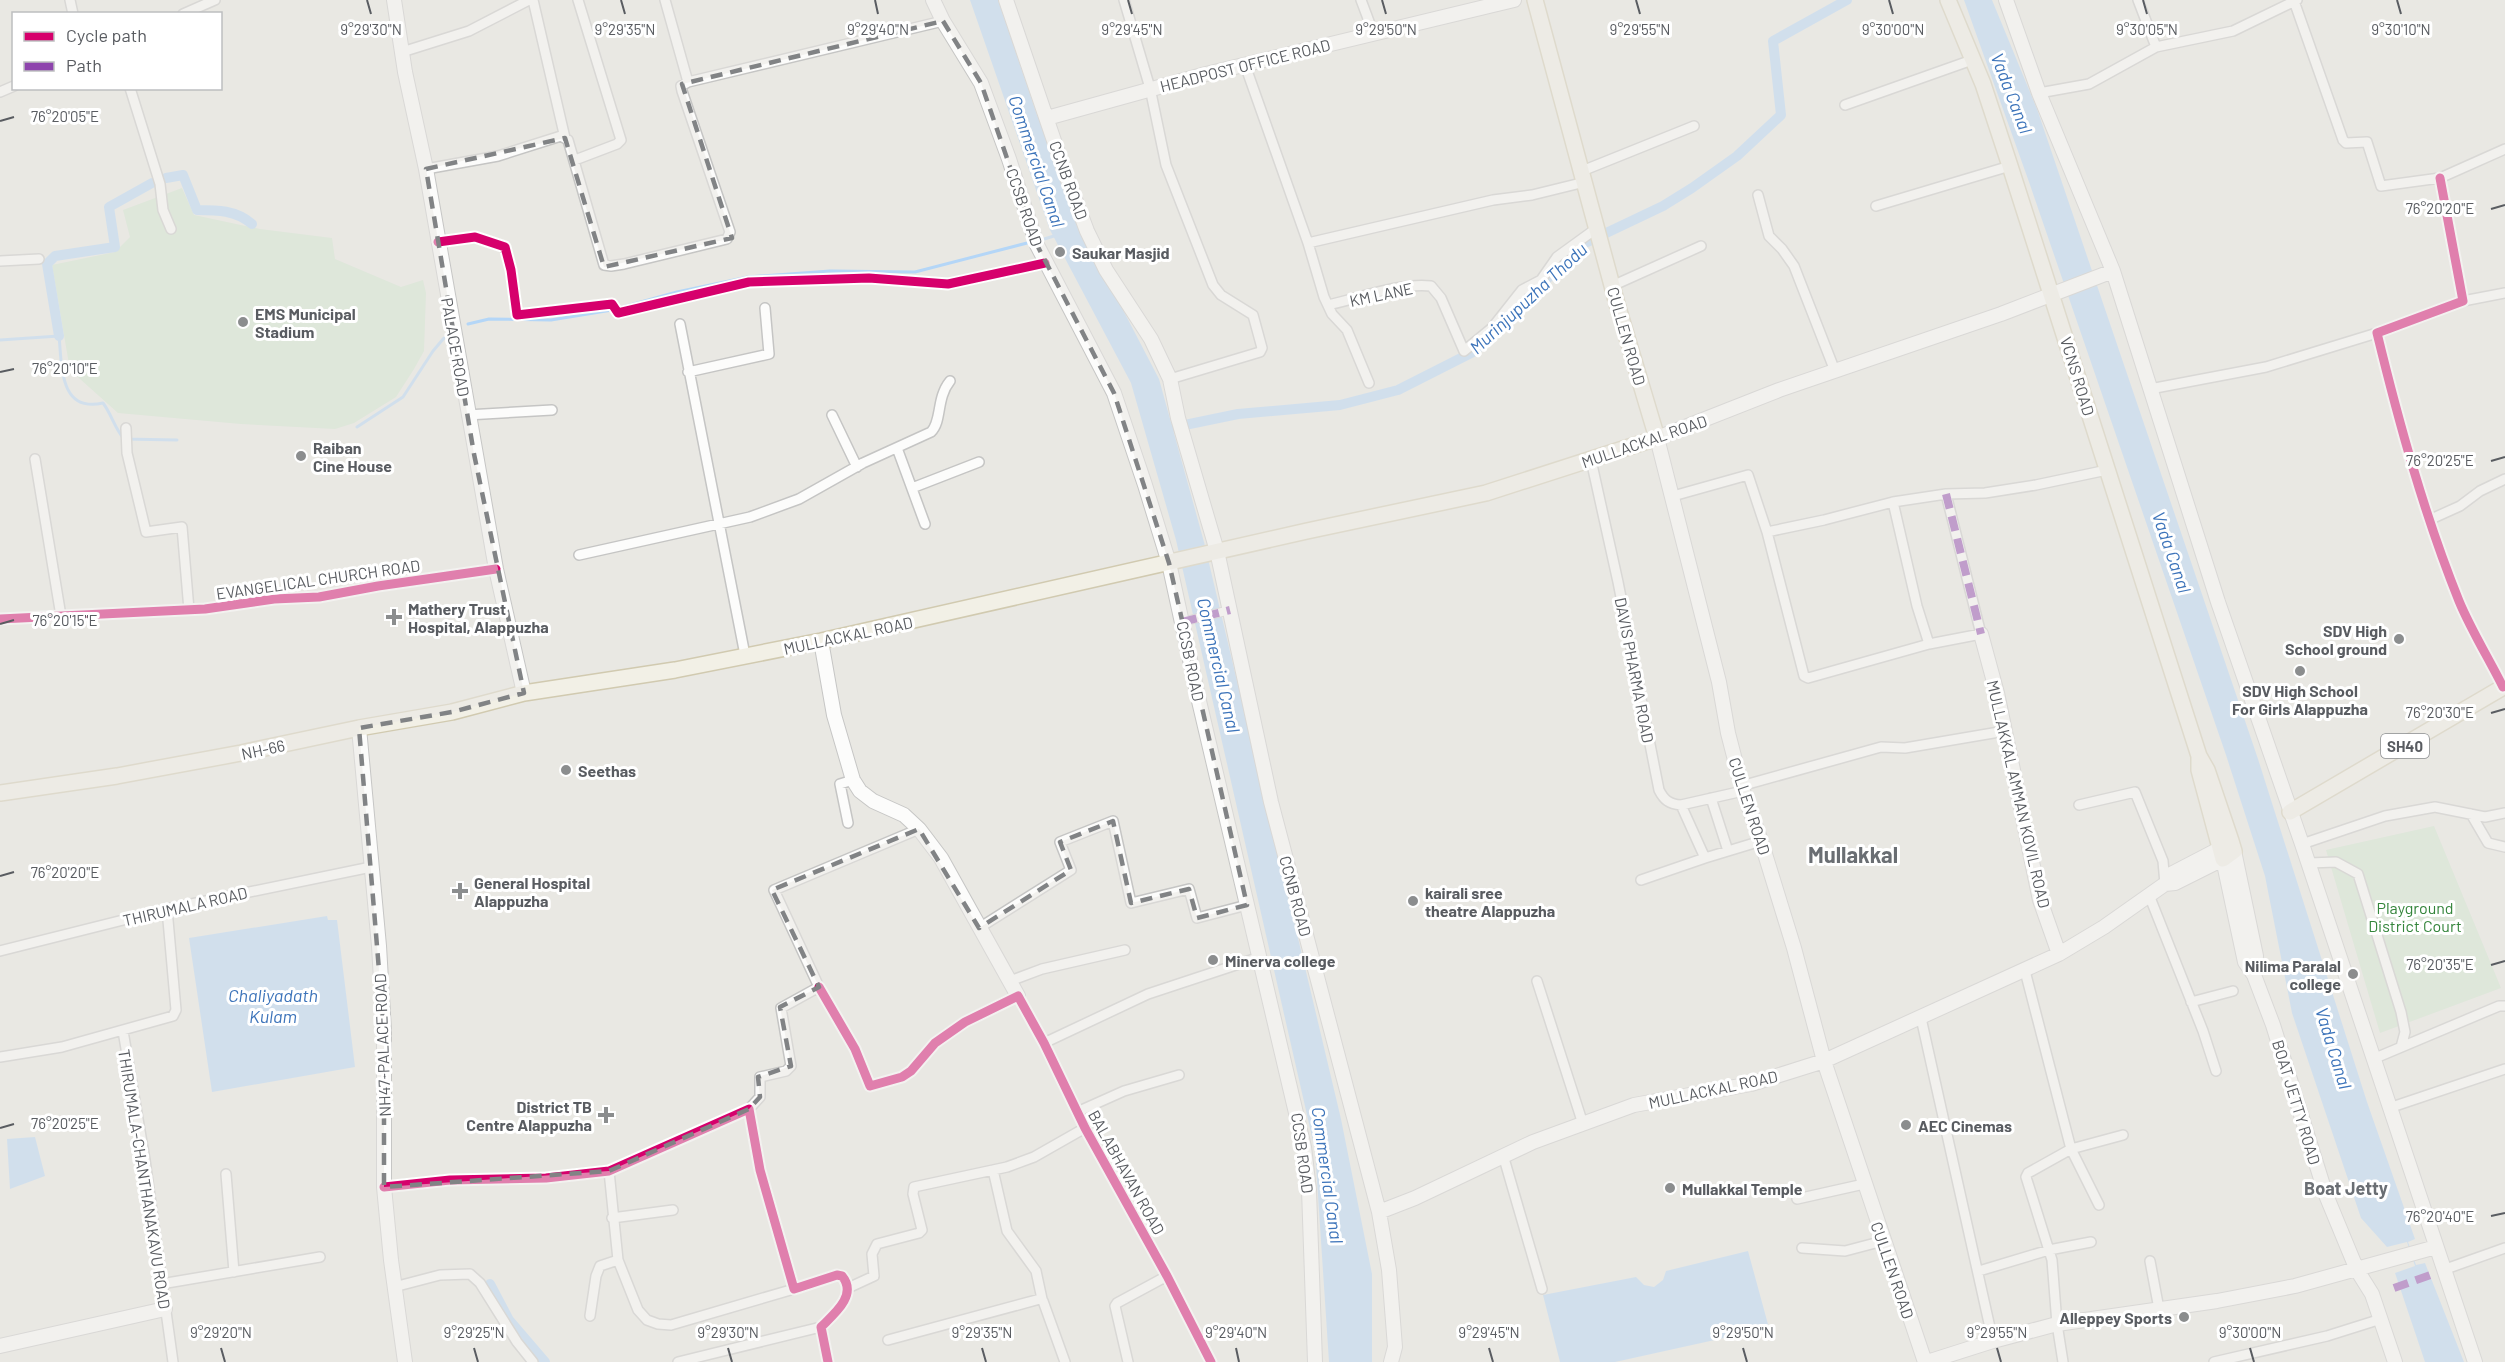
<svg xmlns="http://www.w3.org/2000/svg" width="2505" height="1362" viewBox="0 0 2505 1362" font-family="Barlow,sans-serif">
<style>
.green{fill:#d0e6ce}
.water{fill:#b4d6f7}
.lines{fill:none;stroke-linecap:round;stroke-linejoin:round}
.stream{stroke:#b4d6f7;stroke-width:3}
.canal{stroke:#b4d6f7;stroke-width:10}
.pedestrian-casing{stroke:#c5c5c4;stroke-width:10}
.minor-casing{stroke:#c5c5c4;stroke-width:12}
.secondary-casing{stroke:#c6c6c5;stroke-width:16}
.primary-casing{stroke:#d1cab0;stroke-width:18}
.pedestrian{stroke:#fcfcfb;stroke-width:8}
.minor{stroke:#fcfcfb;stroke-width:9}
.secondary{stroke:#fcfcfb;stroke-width:14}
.primary{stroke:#f2f0e6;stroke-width:15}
.quiet{stroke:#8e44ad;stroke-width:8;stroke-dasharray:15 8;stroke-linecap:butt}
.cycleway-casing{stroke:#fff;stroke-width:13}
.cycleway{stroke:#d6006c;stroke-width:9}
.marked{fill:none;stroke:#818385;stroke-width:4.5;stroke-dasharray:12 8;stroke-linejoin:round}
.ticks{fill:none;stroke:#595c61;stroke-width:2}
.poi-dot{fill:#8b8d8e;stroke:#fff;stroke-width:2}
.labels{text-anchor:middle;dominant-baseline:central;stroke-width:6;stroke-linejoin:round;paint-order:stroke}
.shield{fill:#fff;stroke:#8b8d90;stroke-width:1.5}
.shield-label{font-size:15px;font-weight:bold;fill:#595c61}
.street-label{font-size:16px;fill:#595c61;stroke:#fff}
.poi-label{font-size:16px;font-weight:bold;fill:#595c61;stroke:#fff;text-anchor:start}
.park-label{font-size:16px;fill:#34853b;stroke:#fff}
.water-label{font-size:18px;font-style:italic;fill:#3d74ba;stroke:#fff}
.neighbourhood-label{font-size:18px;font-weight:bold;fill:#6a6e73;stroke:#fff}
.district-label{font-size:22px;font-weight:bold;fill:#6a6e73;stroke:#fff}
.ticks-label{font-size:15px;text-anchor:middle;fill:#595c61;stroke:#fff;stroke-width:6;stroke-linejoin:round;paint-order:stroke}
</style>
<rect width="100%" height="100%" fill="#e9e8e3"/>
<path class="green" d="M182 188 194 215 260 229 332 238 335 259 401 287 423 280 426 293 424 351 414 369 396 397 354 423 335 429 241 424 118 413 70 370 52 265 115 252 130 237 123 210Z
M2434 826 2501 988 2380 1033 2326 850Z"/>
<path class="water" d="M970 0H998L1037 115 1084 235 1159 379 1204 542 1341 1119 1372 1274V1362H1329L1315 1150 1176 540 1131 383 1050 230Z
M1964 0H1992L2037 109 2258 759 2367 1102 2415 1239 2408 1242 2416 1265 2425 1263 2464 1362H2425L2395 1273 2415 1266 2407 1242 2387 1247 2361 1218 2292 1013 2265 876 2226 755 2029 182Z
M327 916 328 920H337L355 1067 212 1092 189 938Z
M35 1137 45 1176 10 1189 7 1139Z
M1748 1251 1769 1328 1615 1362H1560L1543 1295 1636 1277 1644 1285 1654 1287 1663 1280 1666 1271Z"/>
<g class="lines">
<path class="stream" d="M1041 240 1054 236
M468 324 489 319 551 320 612 310 677 292 748 277 830 271 915 272 1031 242
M0 340 59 336C62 365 59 413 103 403 112 415 114 427 124 439L177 440
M357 427 403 397 433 351 444 338"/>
<path class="canal" d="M166 178 183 175 197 210C217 210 236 210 252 224
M59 336 47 264 55 256 115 247 109 207 152 183
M1175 427 1238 414 1340 405 1398 390 1475 351 1581 245 1663 206 1692 188 1737 156 1781 115 1773 41 1847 0
M490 1284 509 1320 545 1362"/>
<defs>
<path id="pedestrian" d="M1182 622 1230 610"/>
<path id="minor" d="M70 0 73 14
M533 0 565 138
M665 0 688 82 943 21
M1124 0 1150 88 1166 165 1213 285 1221 295 1253 315 1262 348 1260 352 1170 379
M1361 0 1373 32
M2138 0 2156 47
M2294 1 2343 140 2346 143 2367 142 2381 186 2440 178 2505 149
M183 14 215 0
M402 52 469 31 529 0
M1245 65 1308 243 1324 297 1332 314 1347 330 1369 383
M130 88 160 184 163 210 171 229
M0 92 14 86
M2039 93 2089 84 2156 47 2233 31 2297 0
M1845 105 1972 60
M575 160 617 144 621 140 578 0
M426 169 498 156 561 136 568 140 604 265 611 266 624 264 727 239 730 232 682 91 681 86 688 82
M1582 171 1694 126
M2440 178 2463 301 2377 333C2399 423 2424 514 2459 601 2471 630 2489 659 2503 687
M1758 195 1769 236 1782 249 1794 266 1835 371
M1876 206 2010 166
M438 242 475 237 505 247 511 270 517 315 612 304 618 313 749 282 869 278 948 284 1045 263
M1308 243 1493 200 1532 195 1585 182
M0 261 39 259
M1612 286 1701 246
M2463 301 2505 293
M1328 305C1361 298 1396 283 1431 286L1441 298 1464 351 1492 328 1522 290 1541 280 1557 257 1597 228
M680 324 745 655
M688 372 769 354 765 308
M2150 389 2266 367 2377 333
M467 415 552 410
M832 415 857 467
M126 428 127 453 146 532 182 527 189 610
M897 448 925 524
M35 459 61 616
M1591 460 1618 582 1659 790C1664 800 1669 804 1681 805L1743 791
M912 488 979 462
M1673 496 1748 475 1767 532 1824 520 1893 502 1946 494 1985 493 2036 485 2107 470
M1893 502 1917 606 1929 644
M2429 520 2460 506 2480 491 2505 479
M1767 532 1804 676 1808 678 1929 644 1981 634 1946 494
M579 555 750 517 799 499 863 463 931 432C942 422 936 398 950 381
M0 619 205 609 274 599 319 597 378 586 496 569
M1741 786 1881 747 1905 748 2005 731
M1711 798 1728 851
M1681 805 1705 858 1761 841
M2079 805 2135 792 2163 861 2165 884
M2471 814 2488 843 2505 847
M848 823 840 784 853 780
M2302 844 2385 816 2435 807 2485 817 2505 813
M2309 863 2336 862 2358 874 2401 1012 2405 1032 2401 1047
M1641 880 1705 858
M2149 895 2203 1031 2216 1071
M979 928 1071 870 1060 842 1113 821 1131 903 1189 889 1197 918 1247 905
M0 951 167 909 371 867
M2025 971 2071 1149 2099 1205
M1010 981 1042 969 1125 950
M1537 981 1583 1124
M819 987 855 1049 870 1086 902 1077 911 1071 935 1043 965 1022 1018 996 1044 1043 1085 1128 1167 1276 1211 1362
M2191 1002 2233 991
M1921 1018 1993 1341
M123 1031 145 1160 173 1362
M1044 1043 1148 994 1260 957
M0 1057 62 1047 173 1016 176 1010 167 909
M2373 1059 2499 1006H2505
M2389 1108 2505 1069
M749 1109 760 1097V1077L786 1071 791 1066 781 1008 819 987 774 890 919 829
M1077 1112 1124 1091 1179 1075
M1503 1155 1542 1289
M993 1170 1007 1231 1036 1271 1042 1299
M609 1171 618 1260 638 1310 647 1320 658 1324 671 1325 794 1289
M226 1174 234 1272
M384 1187 450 1180 546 1178 609 1171 749 1109 760 1170 794 1289 837 1275 842 1276C858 1295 834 1314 821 1327L828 1362
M1797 1199 1864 1184
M612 1218 673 1210
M1802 1248 1845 1251 1883 1241
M2150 1261 2159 1309
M2443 1270 2505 1248
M1979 1271 2049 1250 2091 1242
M161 1284 320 1257
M394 1287 440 1275 470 1274 480 1283 517 1342 533 1362
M848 1288 874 1276 872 1254 877 1244 919 1233 922 1230 913 1194 914 1187 1007 1167 1034 1157 1085 1128
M590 1316 596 1276 600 1266 618 1260
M888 1340 1040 1299 1043 1301 1065 1362
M678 1362 821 1327
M1128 1362 1115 1306 1117 1303 1167 1276
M2063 1362 2057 1324 2052 1260 2026 1177 2028 1173 2071 1149 2123 1135
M2214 1362 2327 1336 2381 1319"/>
<path id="secondary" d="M394 0 405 72 426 169 496 569 524 693
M933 0 943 21 981 83 1009 159 1037 245 1114 393 1145 485 1169 563 1199 701 1304 1147 1309 1190 1315 1362
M1006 0 1063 167 1087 231 1106 270 1151 339 1170 379 1178 418 1217 551 1271 802 1379 1212 1389 1270 1395 1347 1391 1362
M2006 0 2039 93 2113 271 2218 602 2302 844 2475 1362
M1047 118 1206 74 1514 0
M1981 634 1997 693 2040 900 2059 954
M821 641 834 715 853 780 860 791 873 801 904 815 919 829 941 858 1018 996
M359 728 379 946 384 1031V1187L391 1260 405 1362
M2234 851 2256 956 2254 975
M2165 884 2175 883 2223 859 2245 962 2254 975 2273 1025 2326 1195 2357 1270 2372 1294 2395 1362
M1379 1212 1415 1198 1533 1142 1634 1105 1751 1084 1824 1061 2059 954 2104 927 2165 884 2171 874 2221 848
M0 1346 165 1309
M1925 1362 1824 1061 1794 948 1761 841 1743 791 1728 733 1719 682 1657 438 1779 390 2001 314 2113 271
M1927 1362 1993 1341 2057 1324 2217 1301 2295 1286 2436 1247"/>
<path id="primary" d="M1948 0 1983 84 2010 166 2199 756 2207 770 2231 841 2234 851 2223 859 2199 770V756
M0 793 117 776 241 753 359 728 452 712 524 693 675 670 821 641 1307 531 1486 493 1657 438 1617 304 1535 0
M2290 812 2505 686"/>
</defs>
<use href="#pedestrian" class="pedestrian-casing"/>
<use href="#minor" class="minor-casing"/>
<use href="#secondary" class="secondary-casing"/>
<use href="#primary" class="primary-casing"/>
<use href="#pedestrian" class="pedestrian"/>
<use href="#minor" class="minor"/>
<use href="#secondary" class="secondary"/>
<use href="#primary" class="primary"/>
<path class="quiet" d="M1946 494 1981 634
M1182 622 1230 610
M2394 1288 2433 1274"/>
<defs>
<path id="cycleway" d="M2440 178 2463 301 2377 333C2399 423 2424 514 2459 601 2471 630 2489 659 2503 687
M438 242 475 237 505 247 511 270 517 315 612 304 618 313 749 282 869 278 948 284 1045 263
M0 619 205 609 274 599 319 597 378 586 496 569
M819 987 855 1049 870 1086 902 1077 911 1071 935 1043 965 1022 1018 996 1044 1043 1085 1128 1167 1276 1211 1362
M384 1187 450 1180 546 1178 609 1171 749 1109 760 1170 794 1289 837 1275 842 1276C858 1295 834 1314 821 1327L828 1362"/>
</defs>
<use href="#cycleway" class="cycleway-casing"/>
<use href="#cycleway" class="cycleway"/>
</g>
<path d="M0 0H2505V1362H0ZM943 21 981 83 1037 245 1114 393 1169 563 1247 905 1197 918 1189 889 1131 903 1113 821 1060 842 1071 870 979 928 919 829 772 890 819 987 780 1007 791 1066 758 1077 760 1097 749 1109 609 1171 384 1187V1031L359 728 452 712 524 693 474 454 426 169 565 138 604 267 732 238 682 84Z" fill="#e9e8e3" fill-opacity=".55" fill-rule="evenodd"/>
<path class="marked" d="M943 21 981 83 1037 245 1114 393 1169 563 1247 905 1197 918 1189 889 1131 903 1113 821 1060 842 1071 870 979 928 919 829 772 890 819 987 780 1007 791 1066 758 1077 760 1097 749 1109 609 1171 384 1187V1031L359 728 452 712 524 693 474 454 426 169 565 138 604 267 732 238 682 84Z"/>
<path class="ticks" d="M367 0 371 14M621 0 625 14M875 0 878 14M1128 0 1132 14M1382 0 1386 14M1636 0 1640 14M1889 0 1893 14M2143 0 2147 14M2397 0 2401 14M0 121 14 117M2491 209 2505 205M0 372 14 369M2491 461 2505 457M0 624 14 620M2491 713 2505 709M0 876 14 872M2491 965 2505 961M0 1128 14 1124M2491 1216 2505 1213M221 1348 225 1362M474 1348 478 1362M728 1348 732 1362M982 1348 986 1362M1236 1348 1239 1362M1489 1348 1493 1362M1743 1348 1747 1362M1997 1348 2001 1362M2250 1348 2254 1362"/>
<g class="poi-dot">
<circle cx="1060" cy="252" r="6"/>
<circle cx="243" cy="322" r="6"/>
<circle cx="301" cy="456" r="6"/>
<path d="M391 608h6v6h6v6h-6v6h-6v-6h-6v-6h6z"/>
<circle cx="2399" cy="639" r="6"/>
<circle cx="2300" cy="671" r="6"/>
<circle cx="566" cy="770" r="6"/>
<path d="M457 882h6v6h6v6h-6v6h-6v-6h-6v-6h6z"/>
<circle cx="1413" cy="901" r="6"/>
<circle cx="1213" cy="960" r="6"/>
<circle cx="2353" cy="974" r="6"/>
<path d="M603 1106h6v6h6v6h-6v6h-6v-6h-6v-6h6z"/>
<circle cx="1906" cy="1125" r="6"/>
<circle cx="1670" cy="1188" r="6"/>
<circle cx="2184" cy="1317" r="6"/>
</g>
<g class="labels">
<rect class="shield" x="2381" y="734" width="48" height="24" rx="4.5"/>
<g class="shield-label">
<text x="2405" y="746">SH40</text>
</g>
<g class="street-label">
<text transform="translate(1245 65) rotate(-14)">HEADPOST OFFICE ROAD</text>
<text transform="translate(1069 180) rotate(70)">CCNB ROAD</text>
<text transform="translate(1025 207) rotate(71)">CCSB ROAD</text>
<text transform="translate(1381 294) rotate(-12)">KM LANE</text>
<text transform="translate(1627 336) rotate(74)">CULLEN ROAD</text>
<text transform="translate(456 347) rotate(80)">PALACE ROAD</text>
<text transform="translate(2078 376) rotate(73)">VCNS ROAD</text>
<text transform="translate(1644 441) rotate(-19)">MULLACKAL ROAD</text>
<text transform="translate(318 579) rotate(-8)">EVANGELICAL CHURCH ROAD</text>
<text transform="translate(848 635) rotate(-12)">MULLACKAL ROAD</text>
<text transform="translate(1191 661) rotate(78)">CCSB ROAD</text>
<text transform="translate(1635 670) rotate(79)">DAVIS PHARMA ROAD</text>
<text transform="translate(263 749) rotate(-12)">NH-66</text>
<text transform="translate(2019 794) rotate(77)">MULLAKKAL AMMAN KOVIL ROAD</text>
<text transform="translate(1750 806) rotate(72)">CULLEN ROAD</text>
<text transform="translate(1296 896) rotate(75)">CCNB ROAD</text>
<text transform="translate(185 906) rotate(-13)">THIRUMALA ROAD</text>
<text transform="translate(382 1045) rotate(-92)">NH47-PALACE ROAD</text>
<text transform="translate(1713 1089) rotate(-12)">MULLACKAL ROAD</text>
<text transform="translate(2297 1102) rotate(73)">BOAT JETTY ROAD</text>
<text transform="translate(1303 1153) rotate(82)">CCSB ROAD</text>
<text transform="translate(1127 1172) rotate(61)">BALABHAVAN ROAD</text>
<text transform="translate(145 1179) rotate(81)">THIRUMALA-CHANTHANAKAVU ROAD</text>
<text transform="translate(1893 1270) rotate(71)">CULLEN ROAD</text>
</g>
<g class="poi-label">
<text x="1072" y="252">Saukar Masjid</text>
<text x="255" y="313">EMS Municipal<tspan x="255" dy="18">Stadium</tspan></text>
<text x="313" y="447">Raiban<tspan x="313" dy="18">Cine House</tspan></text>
<text x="408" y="608">Mathery Trust<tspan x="408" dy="18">Hospital, Alappuzha</tspan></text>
<text x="2387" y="630" text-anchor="end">SDV High<tspan x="2387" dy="18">School ground</tspan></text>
<text x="2300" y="690" text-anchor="middle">SDV High School<tspan x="2300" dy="18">For Girls Alappuzha</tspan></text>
<text x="578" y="770">Seethas</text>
<text x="474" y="882">General Hospital<tspan x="474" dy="18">Alappuzha</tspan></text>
<text x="1425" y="892">kairali sree<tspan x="1425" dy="18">theatre Alappuzha</tspan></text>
<text x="1225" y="960">Minerva college</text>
<text x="2341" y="965" text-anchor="end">Nilima Paralal<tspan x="2341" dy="18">college</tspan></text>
<text x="592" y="1106" text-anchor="end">District TB<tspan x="592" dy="18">Centre Alappuzha</tspan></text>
<text x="1918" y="1125">AEC Cinemas</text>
<text x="1682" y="1188">Mullakkal Temple</text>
<text x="2172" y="1317" text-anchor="end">Alleppey Sports</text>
</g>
<g class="park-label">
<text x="2415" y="907">Playground<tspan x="2415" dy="18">District Court</tspan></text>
</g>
<g class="water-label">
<text transform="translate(2012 93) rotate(69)">Vada Canal</text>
<text transform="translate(1037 161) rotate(71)">Commercial Canal</text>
<text transform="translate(1528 298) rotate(-43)">Murinjupuzha Thodu</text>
<text transform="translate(2172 552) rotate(71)">Vada Canal</text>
<text transform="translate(1219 665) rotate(77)">Commercial Canal</text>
<text x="273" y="995">Chaliyadath<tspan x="273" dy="21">Kulam</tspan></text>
<text transform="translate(2334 1048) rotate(73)">Vada Canal</text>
<text transform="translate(1328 1175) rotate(82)">Commercial Canal</text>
</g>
<g class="neighbourhood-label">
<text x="2346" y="1188">Boat Jetty</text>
</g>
<g class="district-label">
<text x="1853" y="854">Mullakkal</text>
</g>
</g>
<g class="ticks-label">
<text x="371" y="35">9°29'30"N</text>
<text x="625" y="35">9°29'35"N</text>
<text x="878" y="35">9°29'40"N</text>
<text x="1132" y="35">9°29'45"N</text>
<text x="1386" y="35">9°29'50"N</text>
<text x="1640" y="35">9°29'55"N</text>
<text x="1893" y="35">9°30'00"N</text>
<text x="2147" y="35">9°30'05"N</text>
<text x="2401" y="35">9°30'10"N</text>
<text x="65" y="122">76°20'05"E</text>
<text x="2440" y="214">76°20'20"E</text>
<text x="65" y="374">76°20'10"E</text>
<text x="2440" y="466">76°20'25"E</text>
<text x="65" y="626">76°20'15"E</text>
<text x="2440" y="718">76°20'30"E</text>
<text x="65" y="878">76°20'20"E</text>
<text x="2440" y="970">76°20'35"E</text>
<text x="65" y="1129">76°20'25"E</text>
<text x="2440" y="1222">76°20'40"E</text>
<text x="221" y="1338">9°29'20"N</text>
<text x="474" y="1338">9°29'25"N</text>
<text x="728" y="1338">9°29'30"N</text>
<text x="982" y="1338">9°29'35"N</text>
<text x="1236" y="1338">9°29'40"N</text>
<text x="1489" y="1338">9°29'45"N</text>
<text x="1743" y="1338">9°29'50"N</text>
<text x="1997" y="1338">9°29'55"N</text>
<text x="2250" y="1338">9°30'00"N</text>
</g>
<rect x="12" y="12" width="210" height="78" fill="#ffffff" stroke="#bdbec0" stroke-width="1.5"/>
<rect x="24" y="32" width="30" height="9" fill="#d6006c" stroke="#bdbec0" stroke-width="1.5"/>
<text x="66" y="42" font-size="18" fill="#595c61">Cycle path</text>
<rect x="24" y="62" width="30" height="9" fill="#8e44ad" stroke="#bdbec0" stroke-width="1.5"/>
<text x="66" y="72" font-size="18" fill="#595c61">Path</text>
</svg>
